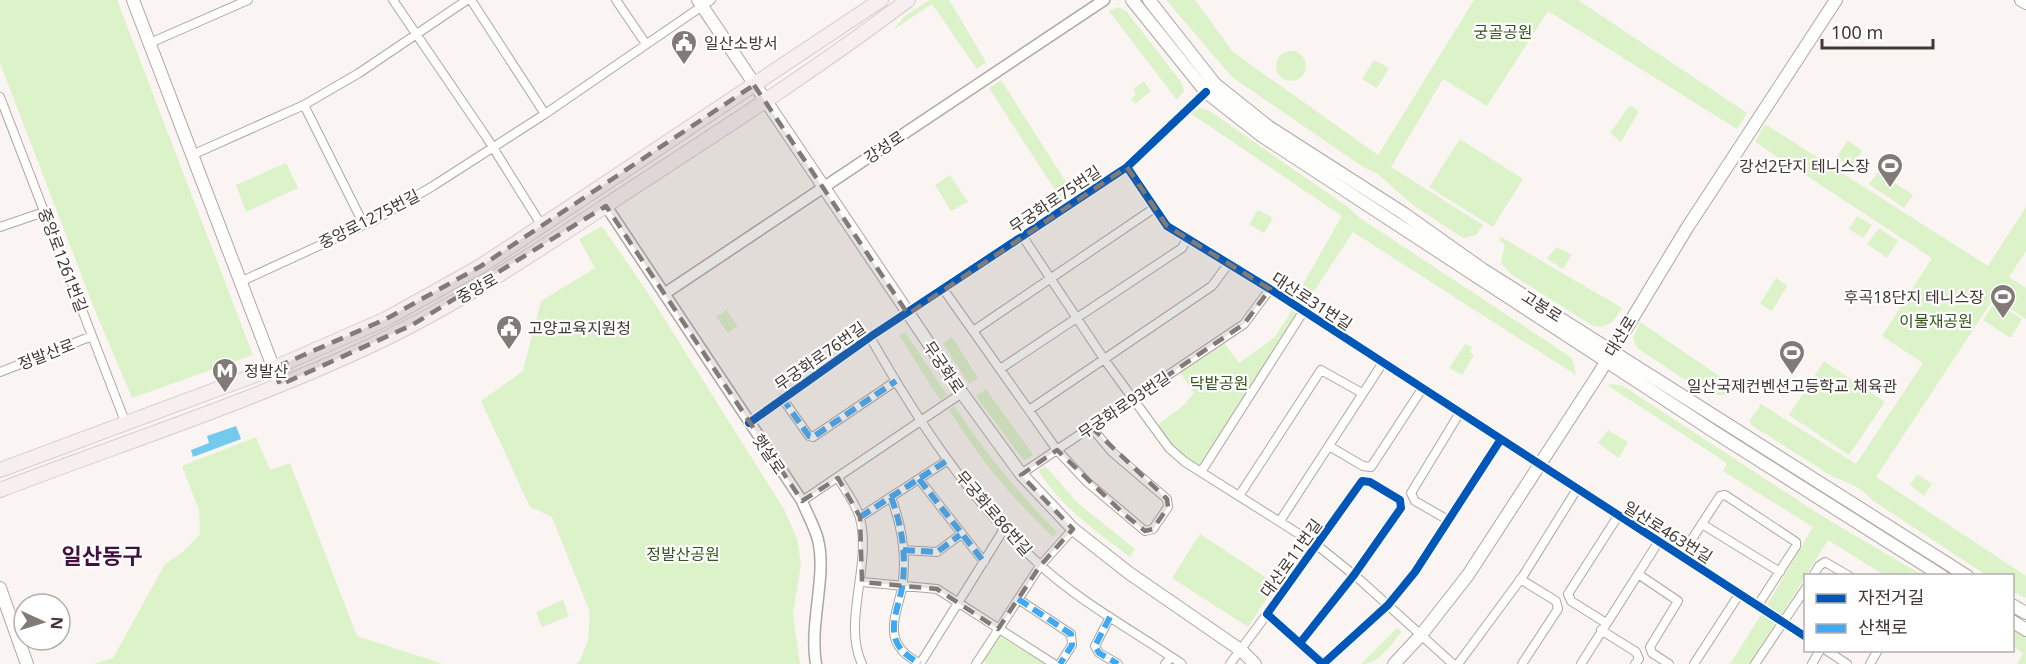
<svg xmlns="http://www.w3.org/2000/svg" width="2026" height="664" viewBox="0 0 2026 664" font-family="'Noto Sans','Noto Sans KR',sans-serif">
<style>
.green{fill:#dcf2c9}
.water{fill:#73caec}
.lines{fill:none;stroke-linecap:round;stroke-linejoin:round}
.minor-casing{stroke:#aea7a4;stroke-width:10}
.tertiary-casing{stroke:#aea7a4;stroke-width:13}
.secondary-casing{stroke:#aea7a4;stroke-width:14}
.primary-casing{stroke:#d4cfcd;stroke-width:16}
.minor{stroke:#fefefd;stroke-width:8}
.tertiary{stroke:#fefefd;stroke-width:10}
.secondary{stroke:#fefefd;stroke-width:12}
.primary{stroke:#f7eeef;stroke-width:14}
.quiet{stroke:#3fa9f5;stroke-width:6;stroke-dasharray:12 6;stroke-linecap:butt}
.cycleway-casing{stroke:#fff;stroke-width:11}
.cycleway{stroke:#0057b8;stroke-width:8}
.marked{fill:#827a76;fill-opacity:0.2;stroke:#827a76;stroke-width:4.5;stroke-dasharray:12 8;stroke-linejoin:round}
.labels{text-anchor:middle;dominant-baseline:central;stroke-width:4.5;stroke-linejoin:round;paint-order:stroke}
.park-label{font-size:16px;fill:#36571c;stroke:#fff}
.poi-label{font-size:16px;fill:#423833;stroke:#fff;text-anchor:start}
.street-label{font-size:16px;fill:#423833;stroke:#fff}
.district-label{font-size:22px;font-weight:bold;fill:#431140;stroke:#fff}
</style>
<rect width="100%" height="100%" fill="#faf5f2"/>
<path class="green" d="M0 0H117L253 355 132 398 96 313 0 63Z
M929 0H949L986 62 977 69 932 4 893 30 904 17Z
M1166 0H1195L1233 52 1378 155 1474 0H1578L1747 113 1737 129 1548 11 1487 106 1443 79 1391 167 1483 225 1476 235 1463 238 1413 205 1378 174 1363 167 1232 77Z
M1118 7 1126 11 1182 83 1184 91 1177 100 1109 11Z
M1276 66a15 15 0 1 1 30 0a15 15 0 1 1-30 0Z
M1374 60 1389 68 1377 88 1362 79Z
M1001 80 1073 193 1062 201 989 88Z
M1144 81 1151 91 1135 104 1131 99 1136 94 1133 89Z
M1630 105 1639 111 1621 142 1610 133Z
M1200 108 1208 110 1348 207 1360 218 1572 358 1576 375 1353 232 1305 305 1295 298 1342 216 1190 113Z
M1765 124 1988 266 2026 207V251L2009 277 2026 288V319L1994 298 1876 477 2026 576V598L2013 592 2012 576 1986 575 1872 500C1862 488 1849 482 1835 478L1751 425 1750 420 1761 404 1856 464 1923 363 1882 336 1932 258 1755 142Z
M1460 139 1523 179 1493 227 1429 187Z
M1848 140 1862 151 1851 168 1836 158Z
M286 163 298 188 246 212 236 185Z
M1878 172 1913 195 1904 208 1869 184Z
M950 175 968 202 951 211 935 185Z
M1258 210 1273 218 1264 233 1249 224Z
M1857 216 1872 225 1863 238 1849 229Z
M602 226 650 296 785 511 797 539 801 564 793 614 800 664H576L580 661 588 640 590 612 552 517 530 507 481 401 523 371 541 301 595 268 579 239Z
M1879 228 1898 241 1887 258 1867 244Z
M1501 237 1622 308C1615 320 1608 329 1593 326L1511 274 1501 263 1505 245 1499 240Z
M1556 247 1572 254 1563 269 1547 259Z
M1776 278 1787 286 1772 311 1760 304Z
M1995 302 2022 319 2011 338 1983 320Z
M726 310 738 326 728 333 716 317Z
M1292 310 1298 315 1200 467 1170 446 1156 426 1184 405 1194 393 1179 371 1223 342 1239 363 1274 338Z
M1640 322 1734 386 1724 395H1708L1637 348 1633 338Z
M905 332 947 395 940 400 899 335Z
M952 337 978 378 969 384 943 343Z
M1465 344 1472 347 1470 352 1474 355 1462 375 1449 368Z
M1824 361 1885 402 1849 455 1789 415Z
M1612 384 1623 386 1822 516 1922 575H1884L1828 540 1781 616 1767 605 1813 527 1723 471 1727 463 1607 385Z
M986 389 1033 455 1024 461 976 396Z
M954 406C985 452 1018 493 1057 532L1053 537C1010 496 981 461 949 410Z
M1608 430 1628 442 1619 458 1598 443Z
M256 437 270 470 290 463 357 636 443 664H93L113 658 165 564 184 551 200 534 199 510 182 466Z
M1045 466 1079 504 1135 549 1130 557C1096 532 1062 507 1038 471Z
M1917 474 1932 484 1924 496 1910 485Z
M1200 534 1276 584 1248 627 1172 578Z
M563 600 569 616 542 627 536 612Z
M1762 613 1776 623 1750 664H1730Z
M1397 628 1402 632C1390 645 1380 664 1361 664Z
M2013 630 2026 638V664H2017L2023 654 2013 646Z
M999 635 1047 664H987L983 661Z"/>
<path class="water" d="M236 426 241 439 193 457 191 450 209 443 207 436Z"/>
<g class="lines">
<defs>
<path id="minor" d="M393 0 487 138 542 226
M471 0 545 114
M616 0 646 44
M150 43 248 0
M0 97 126 424
M304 105 364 225
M192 155 304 105 359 73 467 0
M1127 167 1167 226 1270 289 1806 637
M0 227 44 212
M1023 237 1104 359 1169 448 1185 462 1318 546 1359 579 1453 664
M240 282 375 220 433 186 545 114 711 0
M944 290 1057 450 1087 482 1145 531 1153 529 1168 507 1167 499 1112 452 1091 427
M973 331 1153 209
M870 337C916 418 970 501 1039 564 1081 603 1134 631 1182 664
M1000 369 1182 248 1187 239
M0 372 92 336
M782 398 809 436 813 437 896 381
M1029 410 1212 286 1229 263
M749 423 870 337 1127 167 1206 92
M1329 446 1363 466 1371 467 1422 389
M1201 472 1303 312
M1021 474 1244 324 1270 289
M838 478C846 491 856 504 860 518 872 565 842 622 862 664
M919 479 984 562
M1239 496 1321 370 1362 393
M891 497C902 526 907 557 902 588 899 604 891 621 895 638 899 651 909 657 920 664
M802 501 962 393
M860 517 948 460
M1448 520 1415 501 1411 493 1459 414
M1280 521 1382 364
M1702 524 1780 572
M903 550 937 552 960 535
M1681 556 1720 496 1725 495 1796 542V546L1758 605
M1638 574 1678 601 1650 647 1652 653 1669 664
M1813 576 1819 566 1825 562 1849 576
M1520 579 1556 601 1558 609 1522 664
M862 582 937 589 1054 664
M1018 599 1071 634 1072 645 1060 664
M1110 617 1095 646 1099 653 1118 664
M1606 623 1571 601 1568 594 1618 516
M1601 630 1636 652 1639 659 1635 664
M1300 643 1354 575 1401 508 1400 500 1370 482 1362 481 1267 614 1323 664 1388 605 1415 572 1501 439
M1826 650 1847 664
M920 664 1004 529
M976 664 1040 566 1073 529
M1165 664 1171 657
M1230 664 1267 614
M1458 664 1523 576 1577 489
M1581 664 1659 541
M1694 664 1740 593
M1755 664 1806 588
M1812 664 1820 650
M1870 664 1878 650"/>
<path id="tertiary" d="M606 206 802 501C807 514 815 527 818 540 827 576 809 623 816 664
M664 294 1104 0"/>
<path id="secondary" d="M133 0 280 385
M698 0 962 393 1021 474 1073 529 1129 573 1242 651 1255 664
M1132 0 1206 92 1262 136 1716 433 1942 576
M1149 0 1215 84 1269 127 1403 213 1482 269 1967 576
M2021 0 2026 3
M0 588 27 664
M2012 605 2026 613
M2012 621 2026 630
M1394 664 1421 635 1468 575 1598 375 1687 228 1836 0"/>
<path id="primary" d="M0 470 274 368 386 319 481 266 881 0
M0 490C125 442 253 401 374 344 463 302 546 245 628 191 723 129 818 68 908 0"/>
</defs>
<use href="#minor" class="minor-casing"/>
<use href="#tertiary" class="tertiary-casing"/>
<use href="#secondary" class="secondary-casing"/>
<use href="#primary" class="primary-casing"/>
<use href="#minor" class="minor"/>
<use href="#tertiary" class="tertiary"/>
<use href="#secondary" class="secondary"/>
<use href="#primary" class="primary"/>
<path class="quiet" d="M782 398 809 436 813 437 896 381
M919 479 984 562
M891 497C902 526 907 557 902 588 899 604 891 621 895 638 899 651 909 657 920 664
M860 517 948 460
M903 550 937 552 960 535
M1018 599 1071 634 1072 645 1060 664
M1110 617 1095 646 1099 653 1118 664"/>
<defs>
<path id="cycleway" d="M1127 167 1167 226 1270 289 1806 637
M749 423 870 337 1127 167 1206 92
M1300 643 1354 575 1401 508 1400 500 1370 482 1362 481 1267 614 1323 664 1388 605 1415 572 1501 439"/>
</defs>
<use href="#cycleway" class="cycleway-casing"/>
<use href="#cycleway" class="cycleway"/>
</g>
<path class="marked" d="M754 85 908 314 1127 167 1167 226 1270 289 1244 324 1091 427 1167 499 1168 507 1153 529 1145 531 1124 514 1057 450 1021 475 1073 529 1040 566 998 629 937 589 862 582 860 517 838 478 802 501 606 206 412 325 280 385 274 368 386 319 481 266Z"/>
<defs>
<symbol id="civic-pin" viewBox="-11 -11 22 30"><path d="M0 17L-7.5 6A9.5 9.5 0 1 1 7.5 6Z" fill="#827a76" stroke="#fff"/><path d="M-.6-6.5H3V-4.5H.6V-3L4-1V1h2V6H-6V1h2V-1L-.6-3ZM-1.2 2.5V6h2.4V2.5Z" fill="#fff"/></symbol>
<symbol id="stadium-pin" viewBox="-11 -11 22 30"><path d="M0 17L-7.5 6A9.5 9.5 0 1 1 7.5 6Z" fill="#827a76" stroke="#fff"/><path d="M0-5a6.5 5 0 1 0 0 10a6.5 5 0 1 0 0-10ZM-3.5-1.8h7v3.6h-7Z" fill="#fff"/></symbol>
<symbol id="metro-pin" viewBox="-11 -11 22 30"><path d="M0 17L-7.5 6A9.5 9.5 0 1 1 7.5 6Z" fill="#827a76" stroke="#fff"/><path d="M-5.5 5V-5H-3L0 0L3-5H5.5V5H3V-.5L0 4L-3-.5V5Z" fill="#fff"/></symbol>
</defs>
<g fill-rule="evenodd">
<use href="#civic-pin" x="669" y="28" width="30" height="40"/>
<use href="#stadium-pin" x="1875" y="151" width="30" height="40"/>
<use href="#stadium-pin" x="1988" y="282" width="30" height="40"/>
<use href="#civic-pin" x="494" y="313" width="30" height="40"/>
<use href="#stadium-pin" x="1777" y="338" width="30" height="40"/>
<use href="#metro-pin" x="210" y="356" width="30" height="40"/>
</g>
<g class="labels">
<g class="park-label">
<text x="1503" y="32">궁골공원</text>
<text x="1936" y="321">이물재공원</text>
<text x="1219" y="383">닥밭공원</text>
<text x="683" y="554">정발산공원</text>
</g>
<g class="poi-label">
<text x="704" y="43">일산소방서</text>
<text x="1870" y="166" text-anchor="end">강선2단지 테니스장</text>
<text x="1984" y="297" text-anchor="end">후곡18단지 테니스장</text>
<text x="528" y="328">고양교육지원청</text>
<text x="244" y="371">정발산</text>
<text x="1792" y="386" text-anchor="middle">일산국제컨벤션고등학교 체육관</text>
</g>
<g class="street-label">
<text transform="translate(884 147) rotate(-34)">강성로</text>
<text transform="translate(1055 199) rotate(-34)">무궁화로75번길</text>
<text transform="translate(369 219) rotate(-27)">중앙로1275번길</text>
<text transform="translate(63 260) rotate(69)">중앙로1261번길</text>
<text transform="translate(477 288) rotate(-29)">중앙로</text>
<text transform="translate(1312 301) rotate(33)">대산로31번길</text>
<text transform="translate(1542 306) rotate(32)">고봉로</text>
<text transform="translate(1620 336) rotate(-59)">대산로</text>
<text transform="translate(46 354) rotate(-21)">정발산로</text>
<text transform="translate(820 356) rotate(-35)">무궁화로76번길</text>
<text transform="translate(944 367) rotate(56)">무궁화로</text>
<text transform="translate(1124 405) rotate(-34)">무궁화로93번길</text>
<text transform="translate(769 454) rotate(56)">햇살로</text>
<text transform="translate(994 513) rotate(49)">무궁화로86번길</text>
<text transform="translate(1668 532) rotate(32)">일산로463번길</text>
<text transform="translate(1291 558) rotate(-54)">대산로11번길</text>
</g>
<g class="district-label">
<text x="102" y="555">일산동구</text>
</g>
</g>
<rect x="1804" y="574" width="210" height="78" fill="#ffffff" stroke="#b3afad" stroke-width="1.5"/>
<rect x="1816" y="594" width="30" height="9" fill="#0057b8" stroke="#b3afad" stroke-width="1.5"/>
<text x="1858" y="604" font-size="18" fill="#423833">자전거길</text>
<rect x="1816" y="624" width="30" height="9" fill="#3fa9f5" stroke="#b3afad" stroke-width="1.5"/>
<text x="1858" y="634" font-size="18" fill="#423833">산책로</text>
<g transform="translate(42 622) rotate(94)"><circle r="28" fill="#ffffff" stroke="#b3afad" stroke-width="1.5"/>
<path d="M0-4.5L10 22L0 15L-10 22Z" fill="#827a76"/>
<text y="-9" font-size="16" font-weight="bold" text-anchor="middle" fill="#423833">N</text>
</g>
<path d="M1822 39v9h111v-9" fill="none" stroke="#423833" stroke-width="3"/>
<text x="1831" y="39" font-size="18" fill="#423833" stroke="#ffffff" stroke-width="4.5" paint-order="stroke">100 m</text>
</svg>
